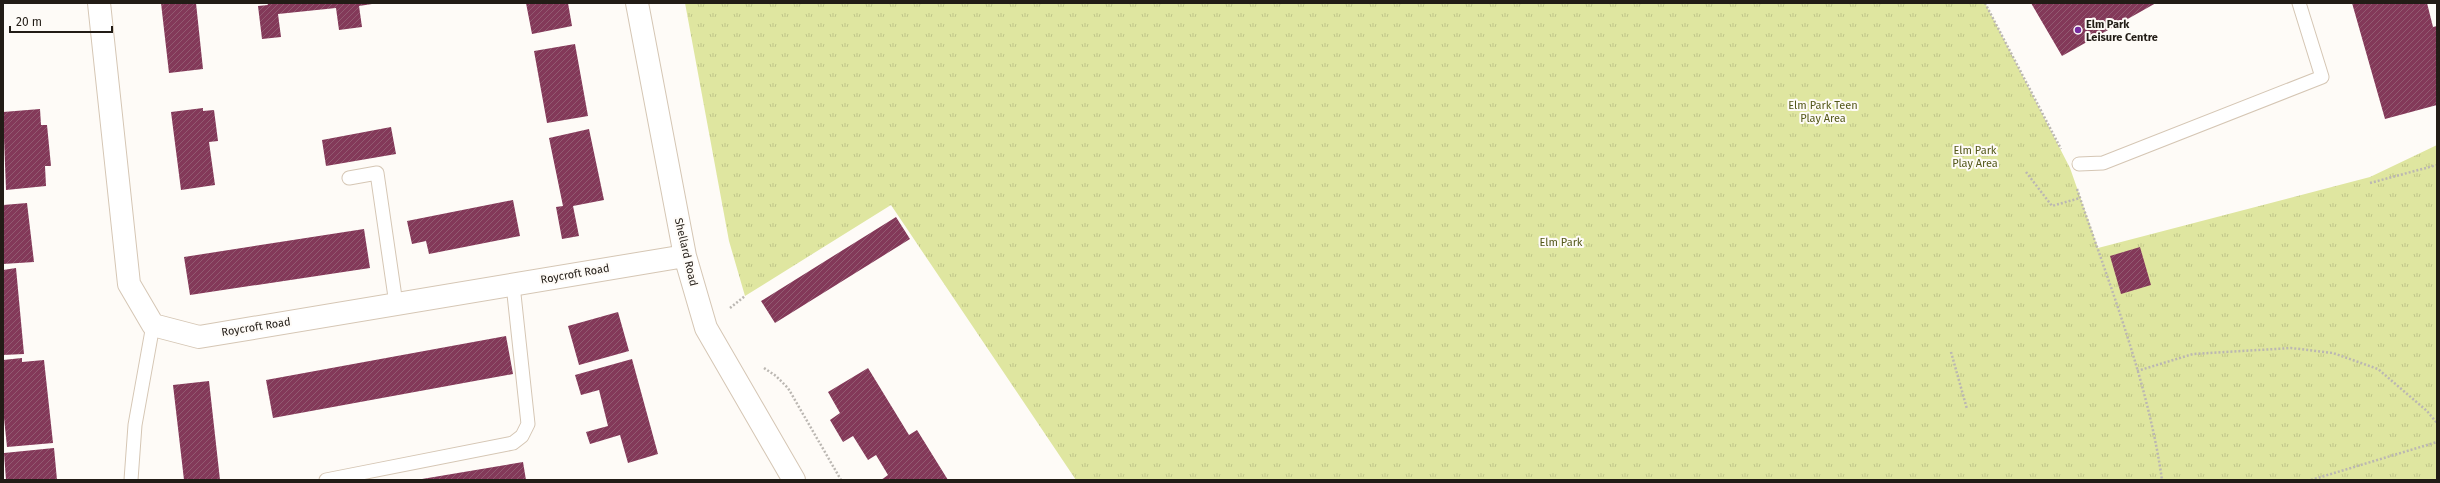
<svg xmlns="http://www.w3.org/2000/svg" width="2440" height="483" viewBox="0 0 2440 483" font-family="'Fira Sans',sans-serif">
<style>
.park{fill:url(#park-tufts)}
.building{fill:url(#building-hatch)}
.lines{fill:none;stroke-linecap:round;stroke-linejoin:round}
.service-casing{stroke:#d5c6b4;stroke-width:15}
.minor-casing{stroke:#d5c6b4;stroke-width:24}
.path{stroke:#bbb7b2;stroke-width:2.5;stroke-dasharray:2 2;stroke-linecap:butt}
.service{stroke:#fff;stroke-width:13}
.minor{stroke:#fff;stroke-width:22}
.poi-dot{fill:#772d9f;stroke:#fefbf7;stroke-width:1.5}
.labels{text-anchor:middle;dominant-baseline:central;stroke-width:4;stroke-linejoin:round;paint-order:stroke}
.poi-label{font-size:11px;font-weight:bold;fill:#221c16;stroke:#fefbf7;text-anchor:start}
.park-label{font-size:11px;fill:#54581a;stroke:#fefbf7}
.street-label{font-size:11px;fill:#221c16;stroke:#fefbf7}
</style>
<defs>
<pattern id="park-tufts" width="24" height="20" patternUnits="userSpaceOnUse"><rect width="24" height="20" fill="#dfe6a0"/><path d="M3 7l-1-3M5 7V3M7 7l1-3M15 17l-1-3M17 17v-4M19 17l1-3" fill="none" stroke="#bfc589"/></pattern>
<pattern id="building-hatch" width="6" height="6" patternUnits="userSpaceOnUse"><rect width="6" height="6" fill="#833959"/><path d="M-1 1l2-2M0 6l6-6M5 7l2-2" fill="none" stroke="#925a71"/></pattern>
</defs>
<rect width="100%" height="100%" fill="#fefbf7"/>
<path class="park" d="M685 3H1985L2070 168 2098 248 2370 177 2437 145V480H1076L891 205 745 296 729 241Z"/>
<path class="building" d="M161 3H196L203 69 169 73Z
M267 3H372V4L359 6 362 27 339 30 336 8 278 14 281 37 262 39 258 6 268 5Z
M526 3H568L572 26 532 34Z
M2031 3H2156L2062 56Z
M2352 3H2427L2433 27 2437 26V105L2385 119Z
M575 44 588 116 547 123 534 51Z
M203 108V111L214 110 218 141 209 142 215 185 181 190 171 112Z
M40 109 41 125H47L51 166H45L46 186 6 190 3 112Z
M391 127 396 154 326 166 322 140Z
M589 129 604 200 573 206 579 236 562 239 556 207 563 206 549 138Z
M513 200 520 236 429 254 426 241 412 244 407 221Z
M27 203 34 262 3 264V205Z
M896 217 910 239 775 323 761 301Z
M364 229 370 268 190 295 184 257Z
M2140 247 2151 285 2121 294 2110 256Z
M16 268 24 354 3 355V270Z
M618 312 629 351 579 365 568 326Z
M506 336 513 374 273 418 266 380Z
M22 358V362L44 360 53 443 7 447 3 408V360Z
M632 359 658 454 628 463 620 435 590 444 586 432 608 426 599 390 581 395 575 375Z
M868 368 909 435 917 430 948 480H881L888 475 876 455 868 460 853 436 843 442 830 420 840 413 828 392Z
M209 381 220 480H184L173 385Z
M54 448 57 480H6L4 453Z
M523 462 526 480H422V479Z"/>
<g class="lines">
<defs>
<path id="service" d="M2079 164 2103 163 2322 77 2299 3
M349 178 377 173 396 304
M131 480 135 425 153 325
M326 480 513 443 522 436 528 424 513 285"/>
<path id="minor" d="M99 3 129 284 153 325 199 337 685 256
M637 3 685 256 706 328 794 480"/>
</defs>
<use href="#service" class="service-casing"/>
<use href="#minor" class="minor-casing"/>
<path class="path" d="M1985 3 2061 149
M2026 172 2052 206 2080 198
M2370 183 2437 165
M2077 189C2109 284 2148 381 2162 480
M730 308 745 296
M1951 352 1967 409
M764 368 776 376 788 388 841 480
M2137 371 2193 354 2291 348 2333 353 2378 369 2427 411 2437 423
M2311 480 2437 442"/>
<use href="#service" class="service"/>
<use href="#minor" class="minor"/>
</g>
<circle class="poi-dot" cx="2078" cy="30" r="4"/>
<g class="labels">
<g class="poi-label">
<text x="2086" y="24">Elm Park<tspan x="2086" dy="13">Leisure Centre</tspan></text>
</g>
<g class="park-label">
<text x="1823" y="105">Elm Park Teen<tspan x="1823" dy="13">Play Area</tspan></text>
<text x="1975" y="150">Elm Park<tspan x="1975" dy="13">Play Area</tspan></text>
<text x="1561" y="242">Elm Park</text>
</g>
<g class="street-label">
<text transform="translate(686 252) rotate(77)">Shellard Road</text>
<text transform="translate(575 274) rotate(-10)">Roycroft Road</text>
<text transform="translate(256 327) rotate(-9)">Roycroft Road</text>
</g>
</g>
<rect width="2440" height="483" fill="none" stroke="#221c16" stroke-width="8"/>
<path d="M10 26v6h102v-6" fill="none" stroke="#221c16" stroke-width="2"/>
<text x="16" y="26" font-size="12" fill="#221c16" stroke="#fefbf7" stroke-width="3" paint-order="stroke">20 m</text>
</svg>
